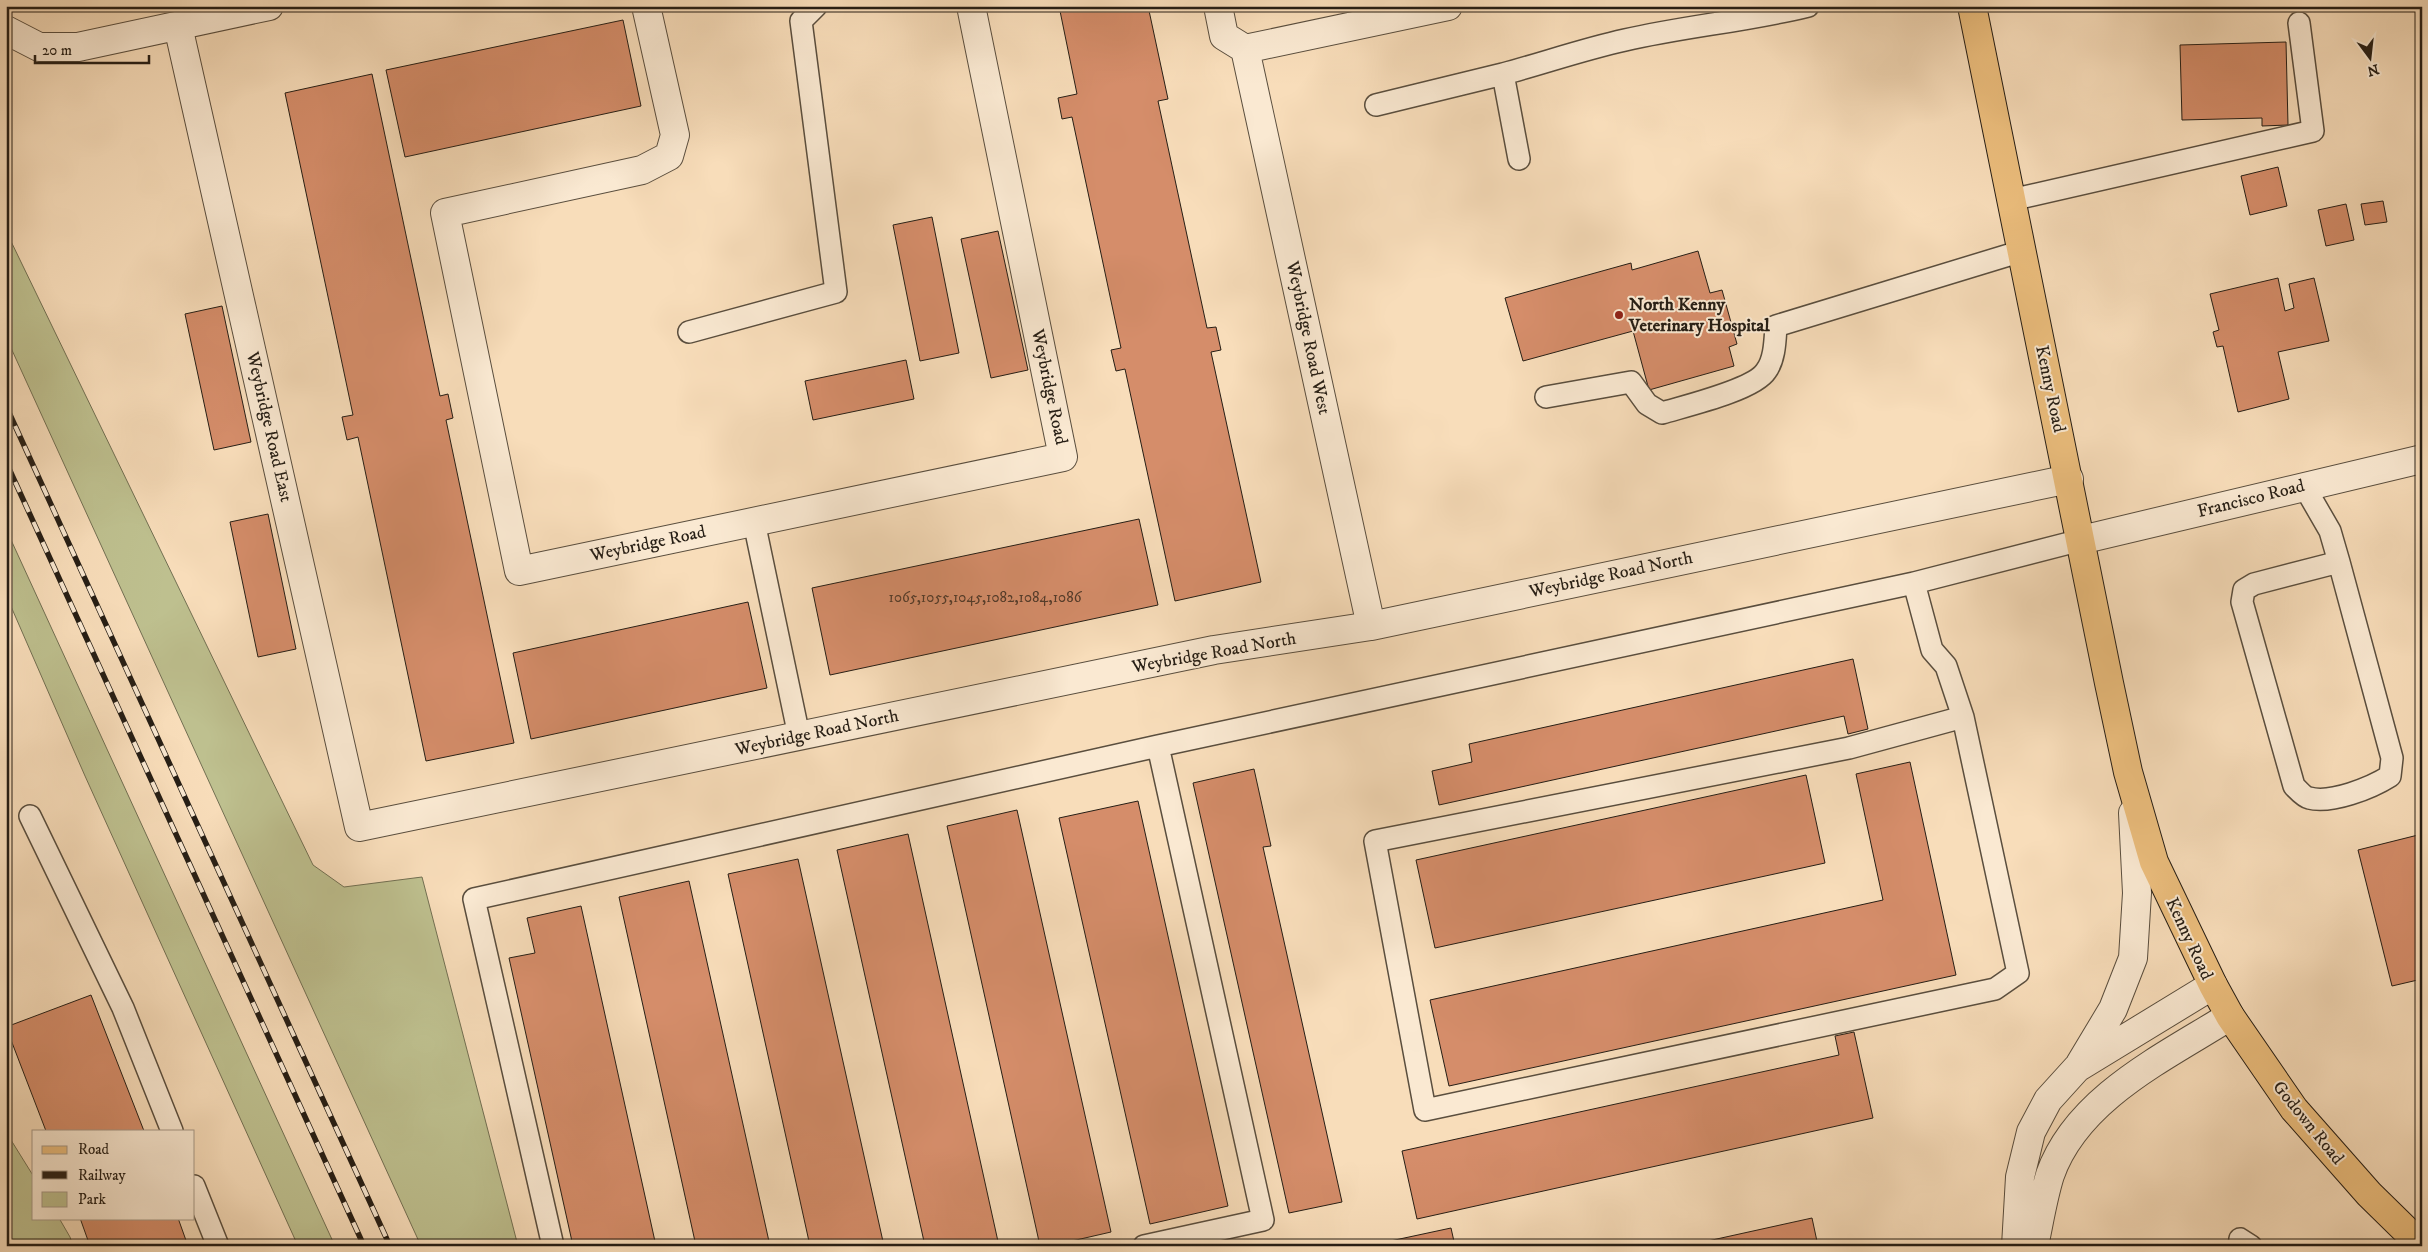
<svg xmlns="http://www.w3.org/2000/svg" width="2428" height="1252" viewBox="0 0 2428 1252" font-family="'IM FELL DW Pica',serif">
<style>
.green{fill:#bec08f;stroke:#726f52}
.building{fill:#d58d6a;stroke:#261e15}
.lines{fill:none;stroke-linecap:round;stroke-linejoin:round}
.service-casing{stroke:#5a4e3e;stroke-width:24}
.minor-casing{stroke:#5a4e3e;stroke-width:30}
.primary-casing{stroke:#261e15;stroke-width:30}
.service{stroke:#fae9d2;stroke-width:21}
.minor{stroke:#fae9d2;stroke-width:28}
.primary{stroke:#ecbe7d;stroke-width:28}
.rail-casing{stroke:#261e15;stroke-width:5.5}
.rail{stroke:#fae9d2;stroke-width:4;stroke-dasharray:11;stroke-linecap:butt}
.poi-dot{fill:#8f2418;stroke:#fae9d2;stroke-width:2}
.labels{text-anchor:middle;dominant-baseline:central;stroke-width:4;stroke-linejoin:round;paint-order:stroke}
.number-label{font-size:15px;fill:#523a2a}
.poi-label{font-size:18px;font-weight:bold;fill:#261e15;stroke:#fae9d2;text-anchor:start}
.street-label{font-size:18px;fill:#261e15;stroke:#fae9d2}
</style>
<rect width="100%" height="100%" fill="#f8ddba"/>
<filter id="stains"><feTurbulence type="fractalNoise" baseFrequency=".004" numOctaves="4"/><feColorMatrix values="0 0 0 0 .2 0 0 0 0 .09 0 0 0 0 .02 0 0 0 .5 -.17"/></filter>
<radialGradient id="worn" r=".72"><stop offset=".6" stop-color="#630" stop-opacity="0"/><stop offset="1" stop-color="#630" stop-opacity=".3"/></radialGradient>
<path class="green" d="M6 231 313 865 344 887 422 877 518 1246H421L6 337Z
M6 529 335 1246H298L85 776 6 595Z
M6 1132 34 1177V1218H59L70 1237 73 1246H10L6 1241Z"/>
<path class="building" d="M1059 6H1148L1168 99 1158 101 1207 328 1216 327 1221 350 1211 352 1261 582 1175 601 1125 369 1116 371 1111 350 1121 348 1072 117 1062 119 1058 98 1077 94Z
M623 20 641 106 405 157 386 70Z
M2286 42 2288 125 2262 126V118L2182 120 2180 45Z
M372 74 440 396 448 394 453 418 446 420 514 743 426 761 358 437 347 440 342 417 353 415 285 93Z
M2278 167 2287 206 2250 215 2241 176Z
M2383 201 2387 222 2365 225 2361 204Z
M2346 204 2354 240 2326 246 2318 210Z
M932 217 959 353 920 361 893 225Z
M998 231 1028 370 991 378 961 239Z
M1698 251 1710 293 1722 290 1737 344 1729 347 1734 366 1649 390 1633 331 1523 361 1505 298 1631 263 1632 270Z
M2278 278 2285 311 2294 308 2289 284 2314 278 2329 341 2278 352 2289 399 2238 412 2223 346 2217 347 2213 332 2219 330 2210 294Z
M222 306 251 442 214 450 185 314Z
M906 360 914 399 813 420 805 381Z
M268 514 296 649 258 657 230 522Z
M1139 519 1158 605 830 675 812 588Z
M748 602 767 688 531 739 513 653Z
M1853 659 1868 729 1848 734 1844 716 1439 805 1432 771 1472 762 1469 744Z
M1910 762 1956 975 1449 1086 1430 1000 1883 900 1856 774Z
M1254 769 1271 846 1263 847 1342 1202 1289 1213 1193 783Z
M1806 775 1825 863 1435 948 1416 860Z
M1138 801 1228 1206 1150 1224 1059 818Z
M1017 810 1111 1232 1050 1246H1040L947 826Z
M908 834 999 1246H925L837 850Z
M2422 834V979L2392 986 2358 850Z
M798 859 884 1246H810L728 874Z
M689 881 770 1246H696L619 897Z
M581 906 656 1246H573L509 958 535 953 527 918Z
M91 995 144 1131H46L6 1027Z
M1854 1032 1873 1118 1417 1219 1402 1151 1839 1055 1835 1036Z
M80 1218H178L188 1246H90Z
M1812 1218 1818 1246H1685Z
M1451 1228 1455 1246H1367Z"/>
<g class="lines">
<defs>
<path id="service" d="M1376 105 1503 74
M1519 159 1503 74C1544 63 1584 49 1625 40 1686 26 1748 21 1808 6
M2011 200 2313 131 2299 23
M689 332 836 292 801 21 816 6
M1546 397 1631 382 1647 404 1662 413C1685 406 1754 390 1766 371 1775 359 1775 340 1776 326L2022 251
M2304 486 2330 531 2339 562 2392 758 2390 776C2371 788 2331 804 2309 798 2304 797 2298 790 2294 786L2242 602 2244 590 2254 584 2339 562
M754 522 799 736
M1963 717 1849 748 1375 841 1425 1110 1995 989 2018 973 1963 717 1946 666 1932 650 1914 583 2081 540
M30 816 123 1008 172 1131
M194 1186 218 1246
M553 1246 474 899 1158 746
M1144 1246 1263 1220 1158 746 1914 583
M2239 1246 2240 1239 2251 1246"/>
<path id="minor" d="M646 6 675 135 669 156 642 170 445 213 519 571 1063 457 971 6
M1218 6 1224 36 1245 49 1371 626
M178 26 359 827 1214 650 1371 626 2069 479
M6 30 39 47H78L269 6
M1245 49 1448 6
M2081 540 2422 459
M2080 1064 2113 1009 2133 958 2137 893 2133 813
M2016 1246 2020 1177 2031 1132 2048 1100 2077 1068 2213 985
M2034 1246C2039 1223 2043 1197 2050 1175 2077 1098 2165 1057 2230 1016"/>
<path id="primary" d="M1972 6 2109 683 2128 772 2154 862 2213 985 2230 1016 2294 1109 2369 1194 2422 1246"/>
</defs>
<use href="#service" class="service-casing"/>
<use href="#minor" class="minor-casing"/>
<use href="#primary" class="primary-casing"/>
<use href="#service" class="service"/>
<use href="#minor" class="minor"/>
<use href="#primary" class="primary"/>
<defs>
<path id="rail" d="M6 406 390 1246
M6 462 364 1246"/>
</defs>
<use href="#rail" class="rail-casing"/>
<use href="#rail" class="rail"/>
</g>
<circle class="poi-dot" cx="1619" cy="315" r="5"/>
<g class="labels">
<g class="number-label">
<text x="985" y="597">1065,1055,1045,1082,1084,1086</text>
</g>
<g class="poi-label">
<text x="1629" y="305">North Kenny<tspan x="1629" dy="21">Veterinary Hospital</tspan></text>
</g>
<g class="street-label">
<text transform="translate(1308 338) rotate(78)">Weybridge Road West</text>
<text transform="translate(1049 387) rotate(78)">Weybridge Road</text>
<text transform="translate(2050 389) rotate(78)">Kenny Road</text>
<text transform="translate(269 427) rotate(77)">Weybridge Road East</text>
<text transform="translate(2251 499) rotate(-14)">Francisco Road</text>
<text transform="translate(648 544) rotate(-12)">Weybridge Road</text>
<text transform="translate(1611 575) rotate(-12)">Weybridge Road North</text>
<text transform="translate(1214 653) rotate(-10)">Weybridge Road North</text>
<text transform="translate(817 733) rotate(-12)">Weybridge Road North</text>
<text transform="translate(2189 939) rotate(65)">Kenny Road</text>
<text transform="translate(2308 1123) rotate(51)">Godown Road</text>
</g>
</g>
<rect width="2428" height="1252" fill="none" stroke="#f8ddba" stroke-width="25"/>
<rect x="8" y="8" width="2413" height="1237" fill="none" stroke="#261e15" stroke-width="2.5"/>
<rect x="12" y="12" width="2403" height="1227" fill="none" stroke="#261e15"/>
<rect x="32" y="1130" width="162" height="90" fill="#fae9d2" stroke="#a59886"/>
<rect x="42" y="1146" width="25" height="8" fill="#ecbe7d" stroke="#a59886"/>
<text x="78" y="1154" font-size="15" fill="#261e15">Road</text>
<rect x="42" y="1171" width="25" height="8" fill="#261e15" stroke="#a59886"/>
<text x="78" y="1180" font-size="15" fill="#261e15">Railway</text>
<rect x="42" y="1192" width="25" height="15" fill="#bec08f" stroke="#a59886"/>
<text x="78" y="1204" font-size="15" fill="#261e15">Park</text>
<g transform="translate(2370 58) rotate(165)" stroke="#fae9d2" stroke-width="4" paint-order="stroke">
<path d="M0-4L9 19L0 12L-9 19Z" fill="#261e15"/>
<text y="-8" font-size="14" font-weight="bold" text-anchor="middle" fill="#261e15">N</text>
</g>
<path d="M35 55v8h114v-8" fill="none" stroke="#261e15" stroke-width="2.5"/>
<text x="42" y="55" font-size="15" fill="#261e15" stroke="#fae9d2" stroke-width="4" paint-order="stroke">20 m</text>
<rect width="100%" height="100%" filter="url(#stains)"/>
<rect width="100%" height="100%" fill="url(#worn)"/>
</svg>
